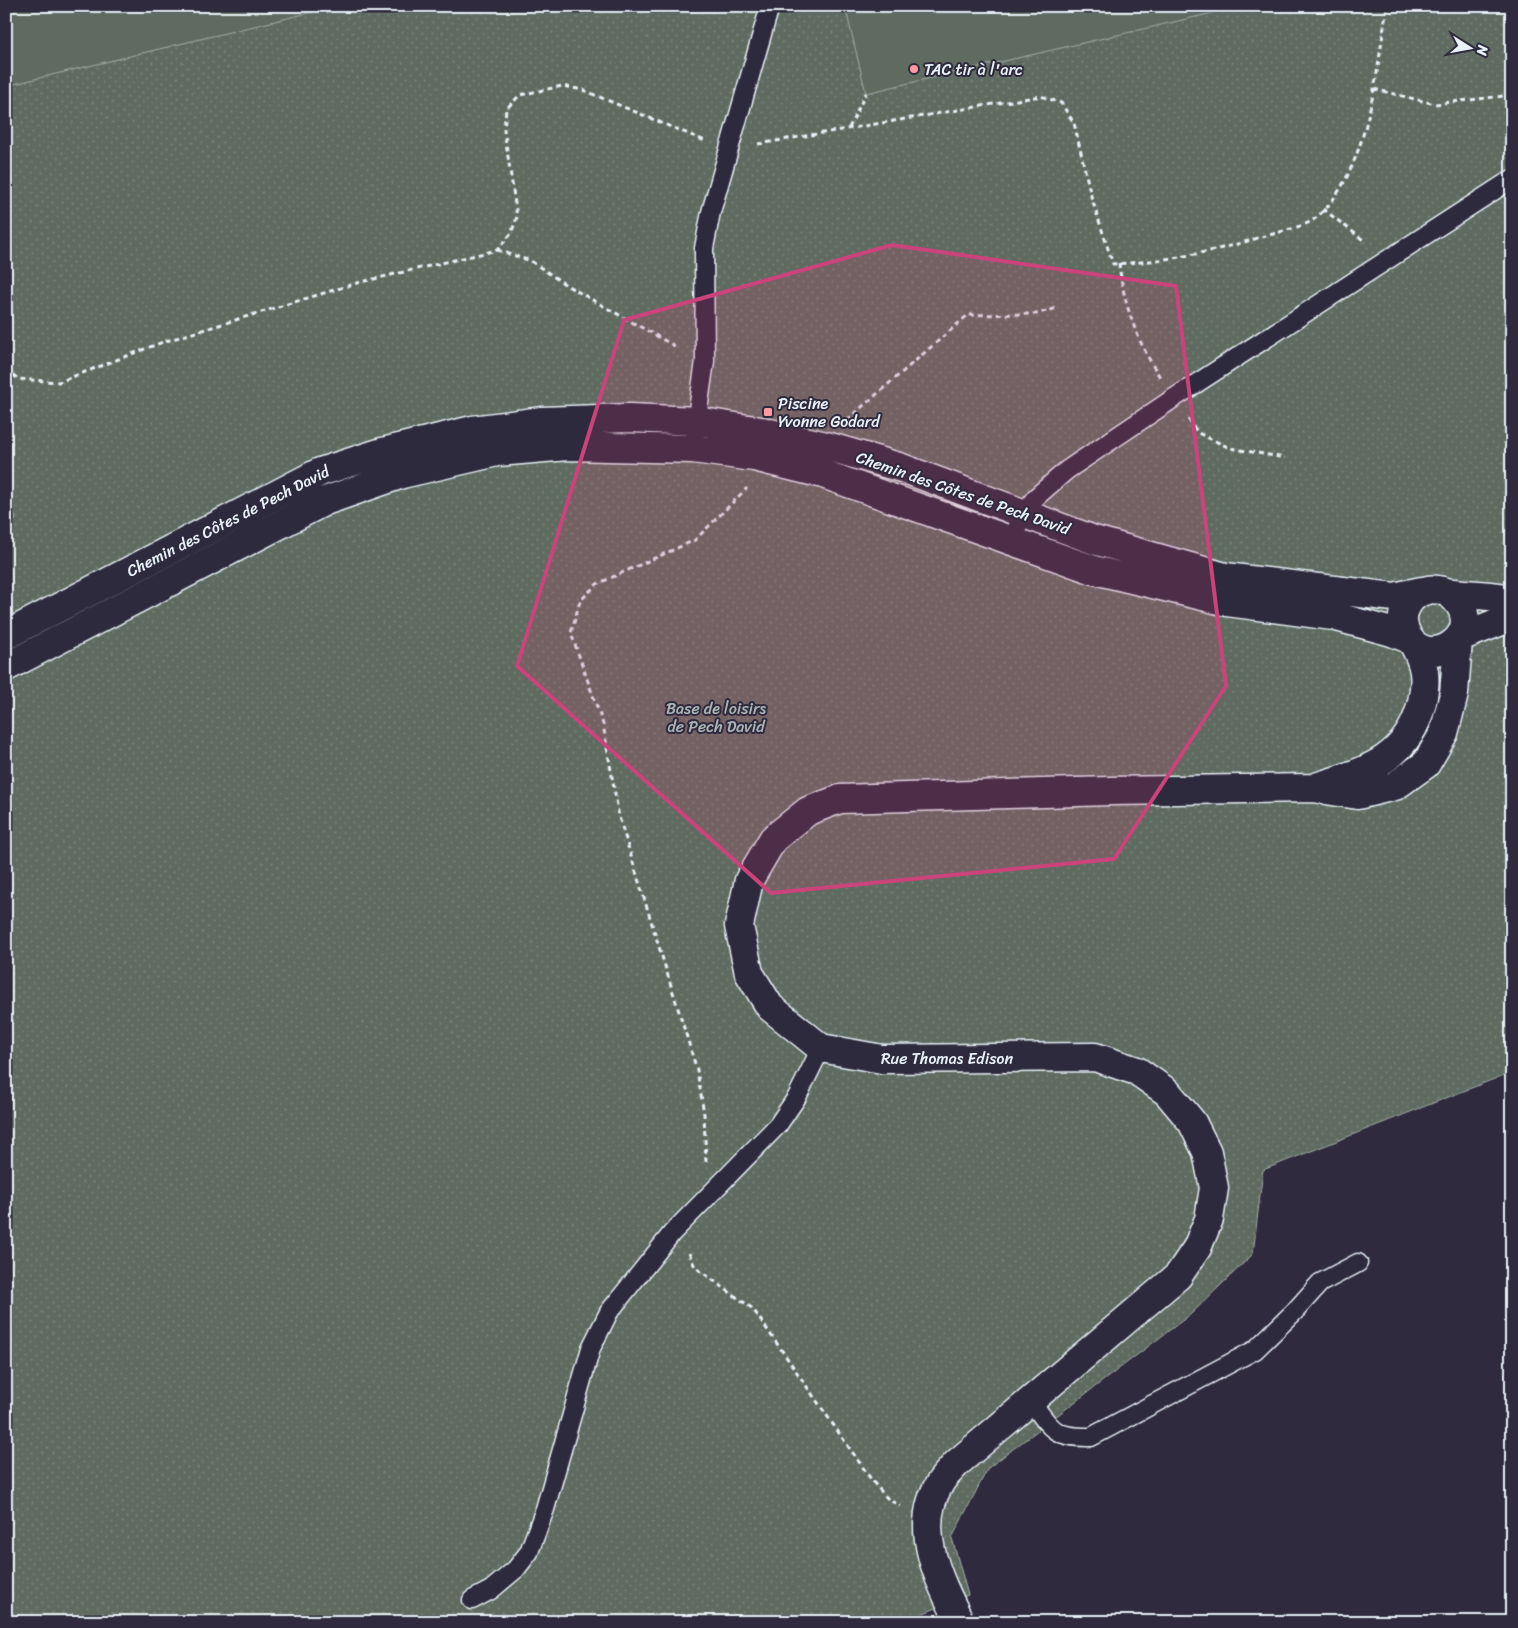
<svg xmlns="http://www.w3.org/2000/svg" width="1518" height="1628" viewBox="0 0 1518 1628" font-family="Sriracha,sans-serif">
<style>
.park{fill:url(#park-dots);stroke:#a4aeac}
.pitch{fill:#5f6b60;stroke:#a4aeac}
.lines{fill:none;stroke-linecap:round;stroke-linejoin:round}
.service-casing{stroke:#e8f1f8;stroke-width:21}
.minor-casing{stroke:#e8f1f8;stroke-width:31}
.path{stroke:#e8f1f8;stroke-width:3;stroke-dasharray:5 4;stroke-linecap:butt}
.service{stroke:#2f2a3d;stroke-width:18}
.minor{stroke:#2f2a3d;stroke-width:28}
.marked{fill:#ca437a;fill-opacity:0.2;stroke:#ca437a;stroke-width:4;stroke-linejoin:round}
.poi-dot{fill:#ff9aa2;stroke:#2f2a3d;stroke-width:2}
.labels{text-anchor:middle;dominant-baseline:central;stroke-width:4;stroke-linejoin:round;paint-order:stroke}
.poi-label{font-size:16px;fill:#e8f1f8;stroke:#2f2a3d;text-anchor:start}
.street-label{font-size:16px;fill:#e8f1f8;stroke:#2f2a3d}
.park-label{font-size:16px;fill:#aab5b4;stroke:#2f2a3d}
</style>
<defs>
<pattern id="park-dots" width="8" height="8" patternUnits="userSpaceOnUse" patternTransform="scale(1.25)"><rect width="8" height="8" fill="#5f6b60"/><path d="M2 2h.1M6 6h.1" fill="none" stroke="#768178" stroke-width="1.8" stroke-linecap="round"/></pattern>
</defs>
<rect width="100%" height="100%" fill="#2f2a3d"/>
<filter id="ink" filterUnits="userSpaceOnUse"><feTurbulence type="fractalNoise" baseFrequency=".02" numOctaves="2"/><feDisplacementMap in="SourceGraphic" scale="10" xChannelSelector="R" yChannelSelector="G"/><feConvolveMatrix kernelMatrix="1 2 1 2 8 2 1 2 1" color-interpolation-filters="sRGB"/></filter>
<g filter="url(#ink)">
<path class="park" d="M6 6H1512V1072L1263 1170 1253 1254 1191 1314 988 1468 952 1538 968 1595 924 1613 927 1622H6Z"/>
<path class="pitch" d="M6 6H337L6 86Z
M845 6H1243L866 93Z
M6 484 16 520 6 522Z"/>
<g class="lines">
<defs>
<path id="service" d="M695 431 705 361 704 248 711 212 770 6
M1011 541 1024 513 1036 497 1067 470 1174 398 1512 179
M1031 1401C1051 1429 1054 1438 1091 1437L1255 1350 1295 1311 1320 1283 1358 1263
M472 1600 491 1590 516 1569 529 1552 545 1509 591 1348 609 1312 672 1233 778 1125 797 1097 821 1048"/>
<path id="minor" d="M1447 592C1499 630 1423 680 1405 630 1398 613 1410 593 1428 590 1435 588 1441 591 1447 592 1468 595 1490 595 1512 599
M6 635 320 472 382 452 472 430 542 421 629 418 697 421 761 431 830 447 902 468 1094 540 1225 577 1394 597 1422 591
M1460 637 1512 617
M6 667 325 501 402 474 497 452 568 446 693 449 754 457 823 474 1094 570 1227 602 1333 616 1392 632 1409 639
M1319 786C1368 771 1410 757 1422 702 1427 678 1425 664 1413 643
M960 1622C939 1580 912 1528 940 1483 944 1476 952 1469 957 1463L1178 1276 1197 1248 1209 1219 1214 1188 1207 1152 1192 1122 1167 1092 1137 1071 1095 1057 882 1059 821 1048 770 1007 749 973 739 926 749 880 773 839 808 811 840 799 1110 791 1313 788 1358 795 1395 786 1426 764 1444 733 1454 694 1458 640"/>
</defs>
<use href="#service" class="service-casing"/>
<use href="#minor" class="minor-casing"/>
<path class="path" d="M1374 89 1435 104 1512 95
M849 128 866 93
M758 144 1041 96 1061 103 1074 123 1091 196 1113 264C1158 262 1204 254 1248 241 1262 236 1302 228 1313 220 1368 178 1377 70 1387 6
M1323 209 1366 242
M497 250 531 261 566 285 678 348
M1119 263C1123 303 1138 344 1160 377
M6 369 18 379 59 382 163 342 357 283 497 250 511 234 517 217 504 130 506 109 520 95 562 86 583 90 705 141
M1188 419 1198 433 1230 448 1285 458
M847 420 968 315 1036 314 1057 308
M706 1162 704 1114 697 1070 619 817 603 724 571 633 580 601 597 584 695 540 747 488
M689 1253 695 1267 753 1309 873 1482 888 1499 900 1506"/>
<use href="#service" class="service"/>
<use href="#minor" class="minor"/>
</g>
</g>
<path class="marked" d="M892 245 1176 286 1226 686 1114 859 771 893 517 666 624 320Z"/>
<g class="poi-dot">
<circle cx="914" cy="69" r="5"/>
<rect x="763" y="407" width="10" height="10" rx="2.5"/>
</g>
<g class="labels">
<g class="poi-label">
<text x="924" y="69">TAC tir à l'arc</text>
<text x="778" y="403">Piscine<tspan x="778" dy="18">Yvonne Godard</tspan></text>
</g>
<g class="street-label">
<text transform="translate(963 493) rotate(19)">Chemin des Côtes de Pech David</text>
<text transform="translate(228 521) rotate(-27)">Chemin des Côtes de Pech David</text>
<text x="947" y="1058">Rue Thomas Edison</text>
</g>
<g class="park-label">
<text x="716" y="708">Base de loisirs<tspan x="716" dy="18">de Pech David</tspan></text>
</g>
</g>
<rect width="1518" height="1628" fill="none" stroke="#2f2a3d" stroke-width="25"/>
<rect x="12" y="12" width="1493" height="1603" fill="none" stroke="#e8f1f8" stroke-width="2" filter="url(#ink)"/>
<g transform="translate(1470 48) rotate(101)" stroke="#2f2a3d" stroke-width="4" paint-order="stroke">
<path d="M0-4L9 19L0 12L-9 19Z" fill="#e8f1f8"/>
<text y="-8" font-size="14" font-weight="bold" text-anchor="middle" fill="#e8f1f8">N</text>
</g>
</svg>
